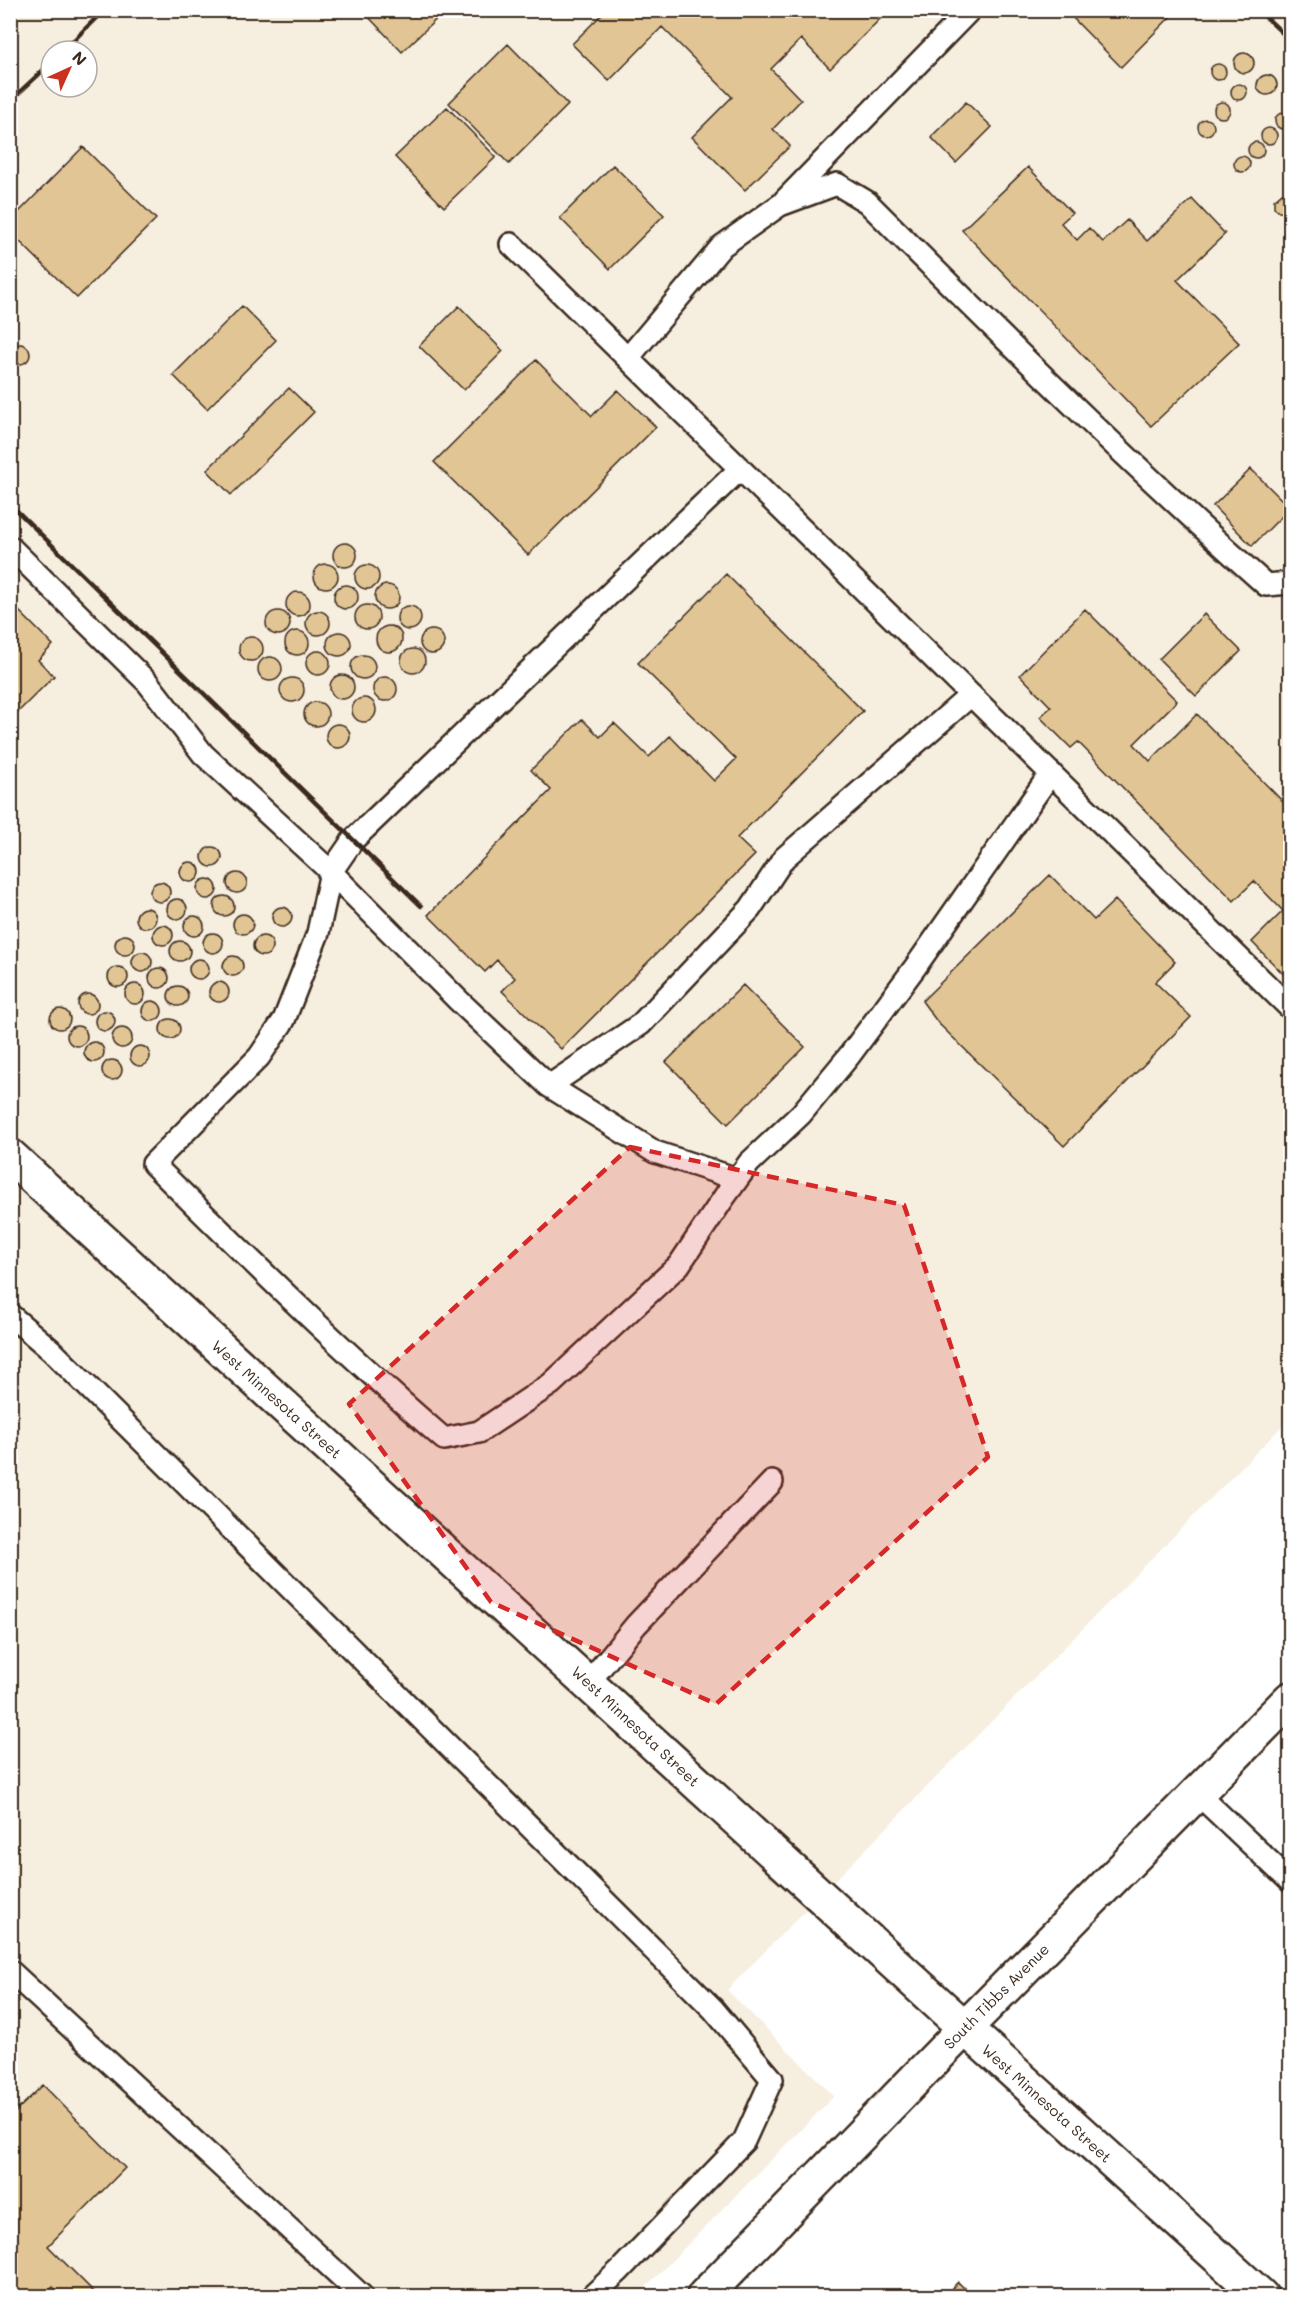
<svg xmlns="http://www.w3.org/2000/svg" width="1301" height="2307" viewBox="0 0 1301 2307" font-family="Mali,sans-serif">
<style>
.built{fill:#f6eedf;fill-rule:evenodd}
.building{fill:#e1c595;stroke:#3b2a1e;stroke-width:1.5}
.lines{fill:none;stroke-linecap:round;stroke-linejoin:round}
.service-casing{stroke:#3b2a1e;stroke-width:26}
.tertiary-casing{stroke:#3b2a1e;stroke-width:38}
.secondary-casing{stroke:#3b2a1e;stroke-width:38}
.service{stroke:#fff;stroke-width:21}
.tertiary{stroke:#fff;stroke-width:33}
.secondary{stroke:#fff;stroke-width:33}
.rail{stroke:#3b2a1e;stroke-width:4.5}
.marked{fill:#d62828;fill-opacity:0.2;stroke:#d62828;stroke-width:4.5;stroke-dasharray:12 8;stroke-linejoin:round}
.labels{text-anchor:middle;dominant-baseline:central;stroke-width:4.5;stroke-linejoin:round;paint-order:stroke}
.street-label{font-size:15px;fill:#3b2a1e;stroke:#fff}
</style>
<rect width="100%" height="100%" fill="#fff"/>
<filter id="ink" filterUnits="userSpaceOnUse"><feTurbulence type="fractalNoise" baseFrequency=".0167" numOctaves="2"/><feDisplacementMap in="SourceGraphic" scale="12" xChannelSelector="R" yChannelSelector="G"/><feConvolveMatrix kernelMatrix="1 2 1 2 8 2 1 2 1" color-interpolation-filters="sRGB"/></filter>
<g filter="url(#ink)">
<path class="built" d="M11 11H1290V1418L727 1990 834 2096 637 2296H11ZM51 51H87V87H51Z"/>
<path class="building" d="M362 10H446L402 52Z
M606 10H889L830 69 801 39 771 69 801 100 773 129 790 146 745 190 692 137 732 97 662 27 609 81 572 44Z
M1065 10H1177L1121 67Z
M508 44 568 105 509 164 449 103Z
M1234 63a10 10 0 1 1 20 0a10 10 0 1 1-20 0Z
M1210 72a8 8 0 1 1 16 0a8 8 0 1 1-16 0Z
M1257 85a10 10 0 1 1 20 0a10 10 0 1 1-20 0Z
M1231 92a8 8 0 1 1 16 0a8 8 0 1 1-16 0Z
M1214 110a8 8 0 1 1 16 0a8 8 0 1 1-16 0Z
M966 102 992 127 956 163 931 137Z
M447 107 496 157 444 207 395 157Z
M1275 121a8 8 0 1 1 16 0a8 8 0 1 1-16 0Z
M1198 127a8 8 0 1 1 16 0a8 8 0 1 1-16 0Z
M1261 136a8 8 0 1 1 16 0a8 8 0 1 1-16 0Z
M1248 150a8 8 0 1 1 16 0a8 8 0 1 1-16 0Z
M83 147 156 219 77 298 10 232V221Z
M1234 164a8 8 0 1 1 16 0a8 8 0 1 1-16 0Z
M613 165 664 215 610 269 560 218Z
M1028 167 1072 213 1061 223 1077 240 1089 228 1103 242 1127 220 1147 241 1192 199 1225 234 1177 280 1239 343 1151 426 962 230Z
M1282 193 1290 195 1289 213 1279 212 1274 207V200Z
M242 306 276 340 207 409 173 375Z
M459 306 503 351 464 390 419 346Z
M10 354a10 10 0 1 1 20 0a10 10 0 1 1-20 0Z
M536 360 592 416 618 390 656 427 528 555 434 462Z
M10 363 14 368 10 378Z
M289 388 314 412 231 495 207 470Z
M1251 469 1290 508 1252 546 1213 506Z
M333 555a12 12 0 1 1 24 0a12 12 0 1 1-24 0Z
M314 576a12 12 0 1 1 24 0a12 12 0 1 1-24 0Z
M355 577a12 12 0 1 1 24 0a12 12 0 1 1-24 0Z
M726 574 863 711 737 838 755 855 561 1049 502 991 515 978 497 960 485 972 428 915 551 790 531 770 582 719 600 737 614 723 649 757 670 736 714 781 736 759 638 663Z
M334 597a12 12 0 1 1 24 0a12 12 0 1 1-24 0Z
M375 597a12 12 0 1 1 24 0a12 12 0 1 1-24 0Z
M286 604a12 12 0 1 1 24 0a12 12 0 1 1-24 0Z
M10 602 53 645 38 660 54 676 10 720Z
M355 617a12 12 0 1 1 24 0a12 12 0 1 1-24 0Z
M397 618a12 12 0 1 1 24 0a12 12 0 1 1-24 0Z
M1085 609 1177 701 1134 744 1150 761 1197 714 1290 809V981L1252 942 1283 911 1254 881 1234 901 1078 742 1071 748 1040 717 1051 707 1020 675Z
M266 623a12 12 0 1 1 24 0a12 12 0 1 1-24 0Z
M306 623a12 12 0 1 1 24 0a12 12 0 1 1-24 0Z
M1204 614 1241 651 1196 696 1159 659Z
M376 639a13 13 0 1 1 26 0a13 13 0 1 1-26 0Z
M420 642a12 12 0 1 1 24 0a12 12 0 1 1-24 0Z
M285 643a12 12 0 1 1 24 0a12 12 0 1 1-24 0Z
M327 644a12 12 0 1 1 24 0a12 12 0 1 1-24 0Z
M239 649a12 12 0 1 1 24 0a12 12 0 1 1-24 0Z
M401 661a12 12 0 1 1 24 0a12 12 0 1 1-24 0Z
M306 663a12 12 0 1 1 24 0a12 12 0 1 1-24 0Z
M351 667a12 12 0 1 1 24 0a12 12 0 1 1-24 0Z
M258 669a12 12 0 1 1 24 0a12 12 0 1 1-24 0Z
M330 687a12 12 0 1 1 24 0a12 12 0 1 1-24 0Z
M373 689a12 12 0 1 1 24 0a12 12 0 1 1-24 0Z
M280 690a12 12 0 1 1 24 0a12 12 0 1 1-24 0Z
M352 710a12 12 0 1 1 24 0a12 12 0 1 1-24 0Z
M304 714a12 12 0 1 1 24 0a12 12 0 1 1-24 0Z
M326 736a12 12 0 1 1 24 0a12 12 0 1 1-24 0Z
M202 857a10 10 0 1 1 20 0a10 10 0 1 1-20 0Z
M180 872a10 10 0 1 1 20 0a10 10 0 1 1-20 0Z
M227 883a10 10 0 1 1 20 0a10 10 0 1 1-20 0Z
M1050 875 1094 920 1115 900 1175 962 1155 982 1191 1017 1064 1146 938 1023 922 1001Z
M197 889a10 10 0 1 1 20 0a10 10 0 1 1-20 0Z
M150 892a10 10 0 1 1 20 0a10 10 0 1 1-20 0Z
M214 906a10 10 0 1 1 20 0a10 10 0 1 1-20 0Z
M167 909a10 10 0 1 1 20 0a10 10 0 1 1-20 0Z
M272 917a10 10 0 1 1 20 0a10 10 0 1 1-20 0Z
M136 918a10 10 0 1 1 20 0a10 10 0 1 1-20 0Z
M233 924a10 10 0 1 1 20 0a10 10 0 1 1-20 0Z
M184 926a10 10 0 1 1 20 0a10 10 0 1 1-20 0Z
M153 935a10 10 0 1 1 20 0a10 10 0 1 1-20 0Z
M203 943a10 10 0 1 1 20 0a10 10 0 1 1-20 0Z
M115 945a10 10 0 1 1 20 0a10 10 0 1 1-20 0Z
M253 946a10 10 0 1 1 20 0a10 10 0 1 1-20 0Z
M170 951a10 10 0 1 1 20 0a10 10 0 1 1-20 0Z
M132 962a10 10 0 1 1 20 0a10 10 0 1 1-20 0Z
M223 966a10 10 0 1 1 20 0a10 10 0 1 1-20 0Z
M189 969a10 10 0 1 1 20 0a10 10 0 1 1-20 0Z
M108 977a10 10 0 1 1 20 0a10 10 0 1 1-20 0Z
M149 978a10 10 0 1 1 20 0a10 10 0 1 1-20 0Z
M209 992a10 10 0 1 1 20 0a10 10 0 1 1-20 0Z
M125 994a10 10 0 1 1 20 0a10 10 0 1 1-20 0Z
M743 985 805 1047 728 1124 666 1062Z
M168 996a10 10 0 1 1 20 0a10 10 0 1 1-20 0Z
M78 1004a10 10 0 1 1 20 0a10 10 0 1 1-20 0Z
M142 1011a10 10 0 1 1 20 0a10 10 0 1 1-20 0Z
M50 1019a10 10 0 1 1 20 0a10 10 0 1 1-20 0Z
M95 1021a10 10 0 1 1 20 0a10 10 0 1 1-20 0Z
M160 1029a10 10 0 1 1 20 0a10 10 0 1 1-20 0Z
M67 1036a10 10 0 1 1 20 0a10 10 0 1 1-20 0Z
M112 1038a10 10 0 1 1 20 0a10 10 0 1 1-20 0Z
M84 1052a10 10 0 1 1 20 0a10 10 0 1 1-20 0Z
M130 1056a10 10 0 1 1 20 0a10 10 0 1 1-20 0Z
M102 1070a10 10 0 1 1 20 0a10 10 0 1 1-20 0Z
M43 2085 125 2168 48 2246 97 2295 95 2296H62L53 2287 43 2296H20L10 2287V2117Z
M958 2282 972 2296H944Z"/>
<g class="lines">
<defs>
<path id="service" d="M784 201 970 10
M511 244 1290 1008
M628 358 722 246 780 205 837 184 867 202C997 332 1128 462 1266 585L1290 583
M740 469 353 840 331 872 318 933 284 1020 259 1057 153 1164C248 1258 343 1352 444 1439L479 1432 551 1384 679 1265 725 1196 749 1163 801 1114 849 1056 916 966 1051 773
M10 547 148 683 203 754 331 872 458 1000 549 1086 641 1024 750 909 784 858 971 695
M549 1086 655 1152 737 1179
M10 1315 51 1350 713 2009 772 2079 744 2141 619 2271 592 2296
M588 1683 636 1625 772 1482
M1197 1793 1290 1881
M10 1971 362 2296"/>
<path id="tertiary" d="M10 1156 965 2028 1261 2296"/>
<path id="secondary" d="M704 2296 965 2028 1290 1699"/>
</defs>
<use href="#service" class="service-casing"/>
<use href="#tertiary" class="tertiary-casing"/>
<use href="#secondary" class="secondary-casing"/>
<use href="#service" class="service"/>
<use href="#tertiary" class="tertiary"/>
<use href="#secondary" class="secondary"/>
<path class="rail" d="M1258 10 1290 40
M63 51 104 10
M10 101 51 63
M10 504 421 906"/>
</g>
</g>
<path class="marked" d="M630 1147 904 1205 988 1457 716 1704 491 1602 349 1404Z"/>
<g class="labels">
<g class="street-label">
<text transform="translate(277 1399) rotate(42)">West Minnesota Street</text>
<text transform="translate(636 1726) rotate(43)">West Minnesota Street</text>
<text transform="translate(996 1996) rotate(-45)">South Tibbs Avenue</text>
<text transform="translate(1047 2103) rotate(42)">West Minnesota Street</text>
</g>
</g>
<rect width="1301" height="2307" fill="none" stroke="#fff" stroke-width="36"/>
<rect x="18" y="18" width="1265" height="2271" fill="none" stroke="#3b2a1e" stroke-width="2" filter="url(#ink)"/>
<g transform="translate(69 69) rotate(45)"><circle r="28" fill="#ffffff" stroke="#b1aaa5" stroke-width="1.5"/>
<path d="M0-4.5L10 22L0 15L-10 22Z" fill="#c8321e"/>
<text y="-9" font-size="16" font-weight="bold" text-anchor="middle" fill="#3b2a1e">N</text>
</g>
</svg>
